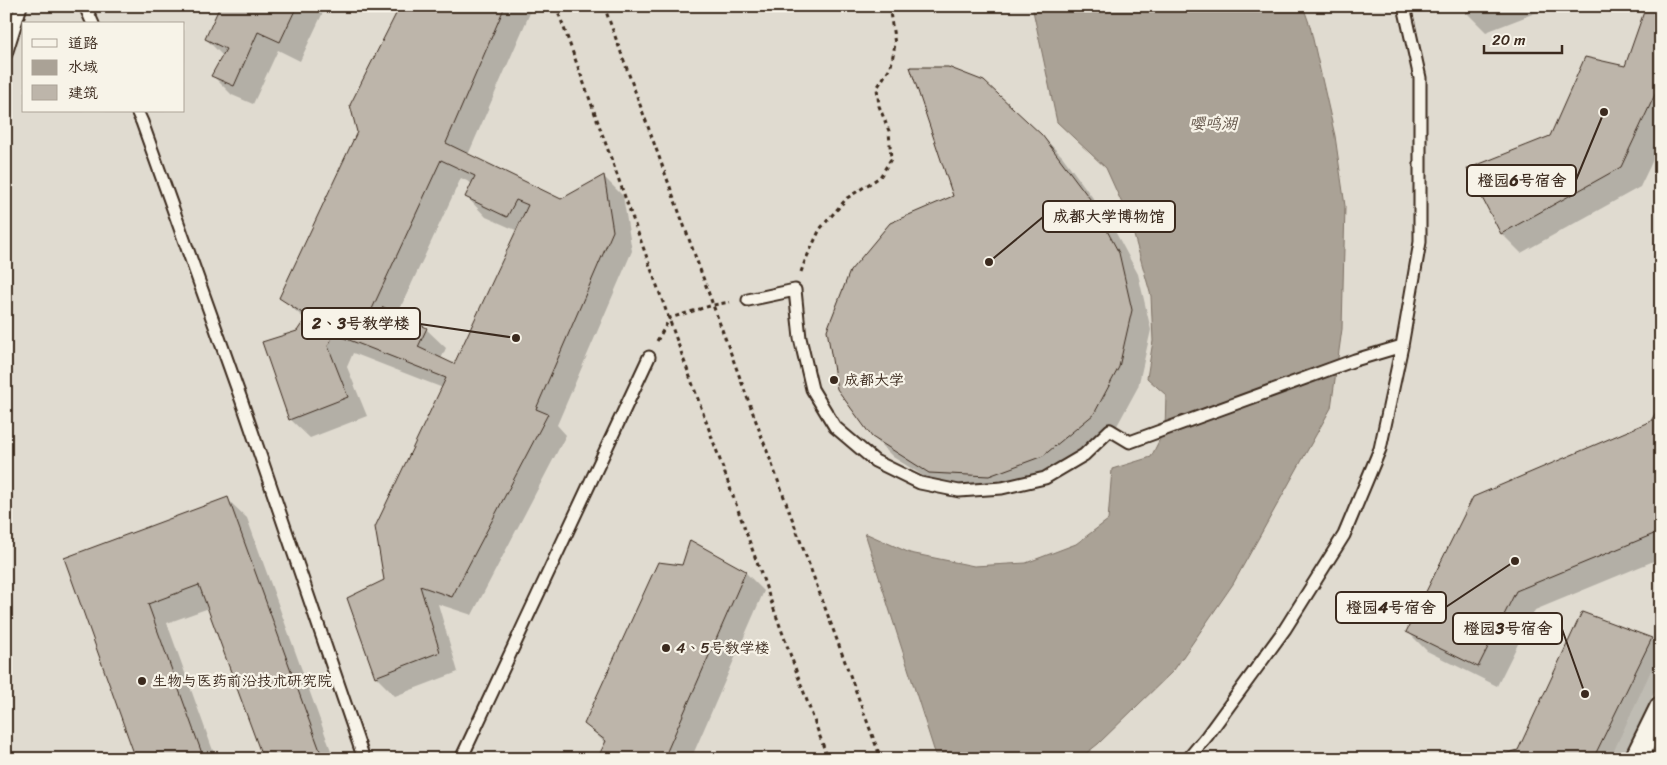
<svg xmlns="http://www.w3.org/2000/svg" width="1667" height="765" viewBox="0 0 1667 765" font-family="Sriracha,'LXGW WenKai TC',sans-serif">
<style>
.built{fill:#e0dbd0;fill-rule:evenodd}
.water{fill:#aaa296;stroke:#7e7266}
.shadow{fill:#0003;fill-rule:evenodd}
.building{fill:#bdb5aa;stroke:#3b2a1e;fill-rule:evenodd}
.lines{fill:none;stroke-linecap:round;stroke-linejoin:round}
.lane-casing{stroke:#3b2a1e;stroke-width:15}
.street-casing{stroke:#3b2a1e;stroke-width:26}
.path{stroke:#3b2a1e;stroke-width:3;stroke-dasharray:4 4;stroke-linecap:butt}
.lane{stroke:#f7f3e8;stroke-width:11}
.street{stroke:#f7f3e8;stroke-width:22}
.poi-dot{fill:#3b2a1e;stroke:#f7f3e8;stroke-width:2}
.labels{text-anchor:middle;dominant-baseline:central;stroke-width:4.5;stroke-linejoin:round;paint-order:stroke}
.poi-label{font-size:15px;fill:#3b2a1e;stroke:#f7f3e8;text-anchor:start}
.water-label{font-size:16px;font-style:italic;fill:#625448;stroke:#f7f3e8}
.leader{fill:none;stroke:#3b2a1e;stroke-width:2}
.callout-dot{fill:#3b2a1e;stroke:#f7f3e8;stroke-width:2}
.callout{fill:#f7f3e8;stroke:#3b2a1e;stroke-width:2}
.callout-label{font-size:16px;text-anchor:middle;font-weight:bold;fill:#3b2a1e}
</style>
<rect width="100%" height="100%" fill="#efebe0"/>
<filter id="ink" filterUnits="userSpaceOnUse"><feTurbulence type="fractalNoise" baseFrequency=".02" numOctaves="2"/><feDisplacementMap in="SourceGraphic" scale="10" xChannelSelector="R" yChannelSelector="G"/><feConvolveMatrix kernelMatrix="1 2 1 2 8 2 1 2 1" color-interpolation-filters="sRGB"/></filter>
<g filter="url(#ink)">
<path class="built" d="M6 6H1661V649L1610 759H6ZM24 24H184V111H24Z"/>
<path class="water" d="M1032 6H1303L1310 26 1335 136 1345 206 1342 329 1331 408 1233 584 1174 670 1098 744 1079 759H937L865 533 910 553 974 566 1026 563 1076 544 1108 520 1112 469 1151 457 1165 429 1166 395 1147 378 1153 341 1151 296 1130 221 1106 168 1057 122Z"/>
<path class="shadow" d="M221 6H326L300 61 278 50 253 104 232 95 213 76 223 56 206 39Z
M401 6H533L468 155 561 200 604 177 623 196 632 251 557 425 566 435 472 615 438 604 458 672 395 696 376 677 385 581 443 388 353 353 347 367 367 416 310 438 290 419 298 332 306 320 281 298 358 132ZM461 178 473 184 467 197 486 217 518 231 455 366 441 359 446 348 426 329 397 315Z
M1465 6H1553L1486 32 1467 13Z
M1661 6V143L1640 187 1521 253 1502 234 1469 170 1551 137 1626 67Z
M1042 136 1062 156 1109 220 1138 274 1151 330 1138 387 1113 433 1063 475 1009 494 949 492 893 457 873 437 955 196Z
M1661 406V558L1535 610 1497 686 1427 651 1408 632 1652 422Z
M227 499 247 518 334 759H264L209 608 167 623 216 759H138L65 558Z
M745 572 764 591 691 759H598L606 744 586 724Z
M1651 639 1661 649V679L1622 759H1492L1519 751Z"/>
<path class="building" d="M220 6H297L280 42 258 32 234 86 211 76 226 49 205 39Z
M400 6H505L446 143 561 199 604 175 613 231 536 409 548 414 452 597 420 586 440 652 375 677 347 598 384 580 375 527 446 378 334 334 328 346 348 397 289 420 262 342 297 331 307 316 279 298 357 132 350 105ZM441 160 475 176 465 197 507 217 516 200 528 205 454 364 418 347 427 328 383 307 375 325 366 322Z
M1464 6H1484L1466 13Z
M1646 6H1661V87L1659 86 1621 167 1501 234 1467 169 1550 136 1585 57 1625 66Z
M910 67H948L984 81 1042 135 1090 199 1119 253 1132 310 1119 367 1094 414 1043 456 989 476 929 473 872 437 837 389 827 330 850 271 890 223 953 196Z
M1661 403V531L1516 591 1478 667 1406 632 1473 497 1651 421Z
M228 497 323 759H263L199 585 148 604 204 759H136L64 558Z
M690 540 746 571 665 756 671 759H597L606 741 584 724 658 562 682 565Z
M1582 612 1652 638 1593 759H1488L1518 750Z"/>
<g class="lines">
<defs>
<path id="lane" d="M85 6 93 24
M6 54 21 6
M137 111 142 122 241 399 364 759
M748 300 795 290 800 338 812 389 835 427 875 461 920 483 959 491 1002 488 1045 478 1084 455 1110 430 1130 442 1355 360 1402 346
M461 759 649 357
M1188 759 1207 736 1285 629 1344 535 1380 449 1402 346 1420 242V78L1404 6"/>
<path id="street" d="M1636 759 1661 708"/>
</defs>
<use href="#lane" class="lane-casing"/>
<use href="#street" class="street-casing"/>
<path class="path" d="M556 6 828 759
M604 6 713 305 881 759
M801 272 805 261 820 229 847 198 880 177 891 159 889 131 879 106 877 88 891 66 895 44 889 6
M657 341 670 318 713 305 730 302"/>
<use href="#lane" class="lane"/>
<use href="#street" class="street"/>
</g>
</g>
<g class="poi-dot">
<circle cx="834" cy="380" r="5"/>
<circle cx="666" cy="648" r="5"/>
<circle cx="142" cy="681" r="5"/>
</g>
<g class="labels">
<g class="poi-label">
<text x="844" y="380">成都大学</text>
<text x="676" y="648">4、5号教学楼</text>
<text x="152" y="681">生物与医药前沿技术研究院</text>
</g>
<g class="water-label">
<text x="1213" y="123">嘤鸣湖</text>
</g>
</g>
<path class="leader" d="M1604 112L1576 180M989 262L1043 217M516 338L420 324M1515 561L1446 607M1585 694L1562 629"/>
<g class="callout-dot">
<circle cx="1604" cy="112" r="5"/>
<circle cx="989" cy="262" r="5"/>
<circle cx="516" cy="338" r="5"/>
<circle cx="1515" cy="561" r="5"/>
<circle cx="1585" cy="694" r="5"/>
</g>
<g class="callout">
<rect x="1467" y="165" width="109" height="31" rx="5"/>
<rect x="1043" y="201" width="132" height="31" rx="5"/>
<rect x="302" y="308" width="118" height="31" rx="5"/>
<rect x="1336" y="592" width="110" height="31" rx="5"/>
<rect x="1453" y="613" width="109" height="31" rx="5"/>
</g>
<g class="callout-label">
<text x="1522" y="186">橙园6号宿舍</text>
<text x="1109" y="222">成都大学博物馆</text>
<text x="361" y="329">2、3号教学楼</text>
<text x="1391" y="613">橙园4号宿舍</text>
<text x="1508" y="634">橙园3号宿舍</text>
</g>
<rect width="1667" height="765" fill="none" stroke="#f7f3e8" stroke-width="25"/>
<rect x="12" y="12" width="1642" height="740" fill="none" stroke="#3b2a1e" stroke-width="2" filter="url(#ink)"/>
<rect x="22" y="22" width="162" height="90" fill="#f7f3e8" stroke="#aca397"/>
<rect x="32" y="39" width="25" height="8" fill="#f7f3e8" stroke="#aca397"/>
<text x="68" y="48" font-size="15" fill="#3b2a1e">道路</text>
<rect x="32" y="60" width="25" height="15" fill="#aaa296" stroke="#aca397"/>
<text x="68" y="72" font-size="15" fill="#3b2a1e">水域</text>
<rect x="32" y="85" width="25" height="15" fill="#bdb5aa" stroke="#aca397"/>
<text x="68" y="98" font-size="15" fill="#3b2a1e">建筑</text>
<path d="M1484 45v8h78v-8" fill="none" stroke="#3b2a1e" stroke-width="2.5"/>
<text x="1492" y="45" font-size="15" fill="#3b2a1e" stroke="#f7f3e8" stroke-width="4" paint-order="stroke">20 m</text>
</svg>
